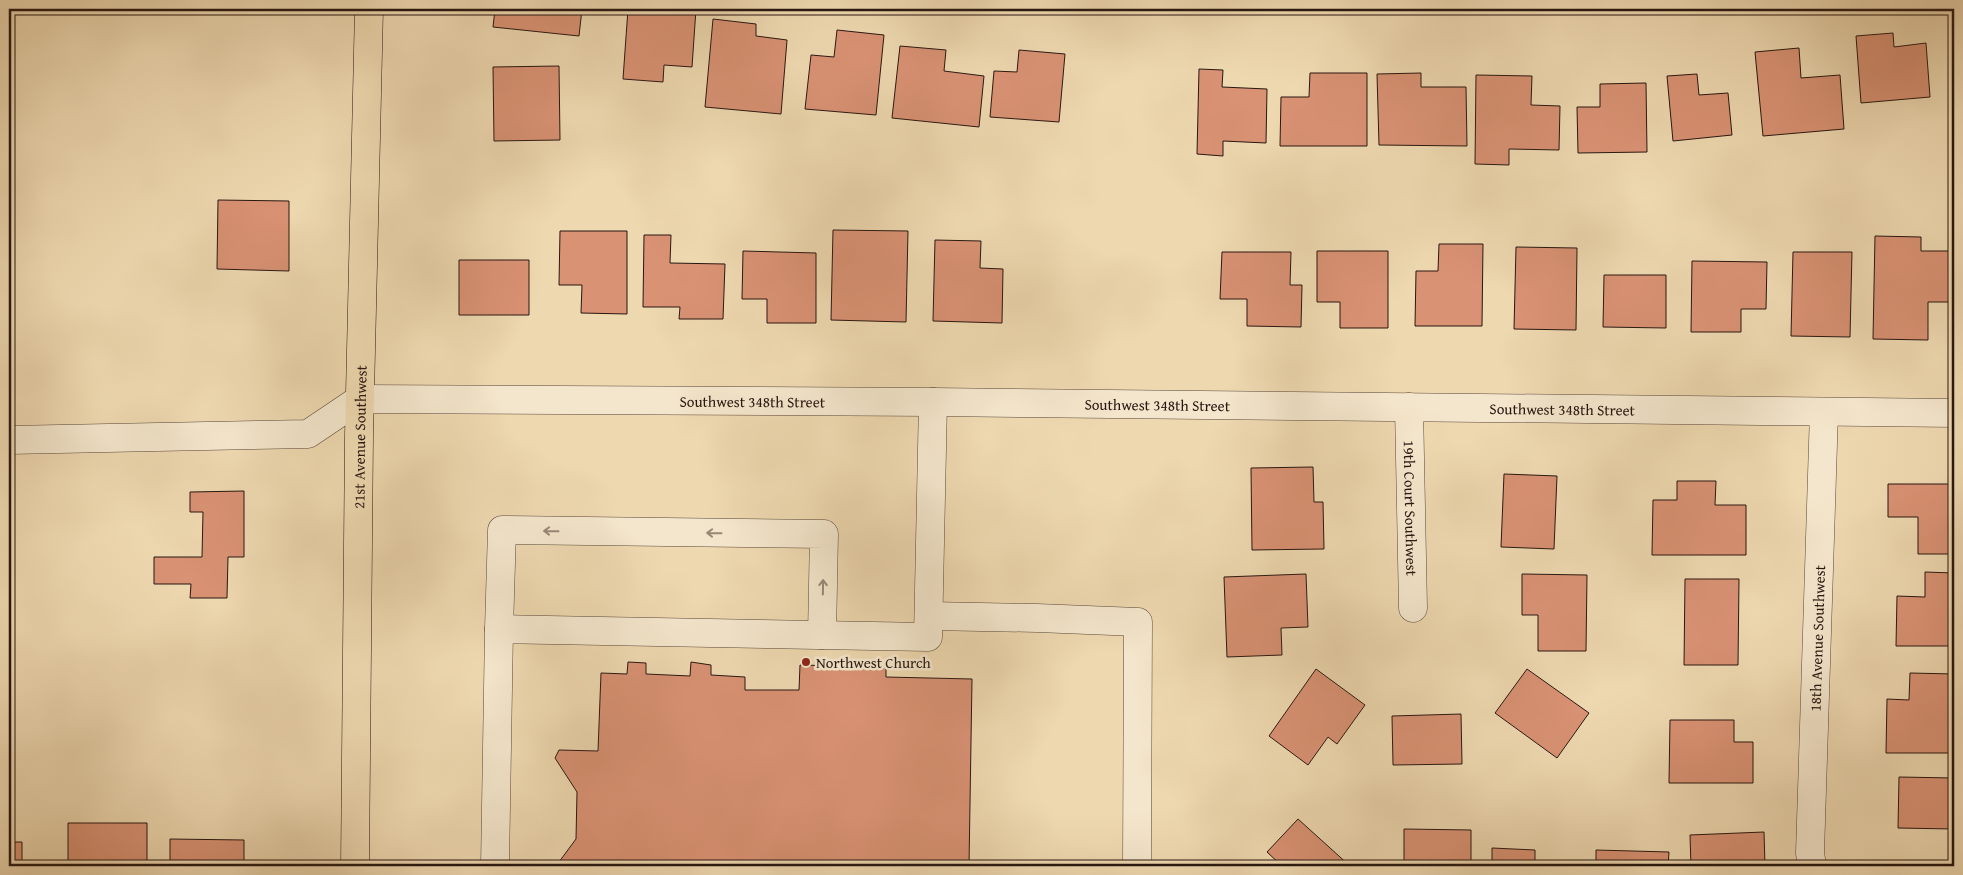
<svg xmlns="http://www.w3.org/2000/svg" width="1963" height="875" viewBox="0 0 1963 875" font-family="'Gentium Book Plus',serif">
<style>
.building{fill:#d99274;stroke:#281711}
.lines{fill:none;stroke-linecap:round;stroke-linejoin:round}
.minor-casing{stroke:#5a4739;stroke-width:29}
.major-casing{stroke:#281711;stroke-width:29}
.minor{stroke:#f4e6cc;stroke-width:28}
.major{stroke:#eed8b0;stroke-width:28}
.oneway{stroke:#988978}
.poi-dot{fill:#8f2418;stroke:#f4e6cc;stroke-width:2}
.labels{text-anchor:middle;dominant-baseline:central;stroke-width:5;stroke-linejoin:round;paint-order:stroke}
.street-label{font-size:15px;fill:#281711;stroke:#f4e6cc}
.poi-label{font-size:15px;fill:#281711;stroke:#f4e6cc;text-anchor:start}
</style>
<rect width="100%" height="100%" fill="#eed8b0"/>
<filter id="stains"><feTurbulence type="fractalNoise" baseFrequency=".004" numOctaves="4"/><feColorMatrix values="0 0 0 0 .2 0 0 0 0 .09 0 0 0 0 .02 0 0 0 .5 -.17"/></filter>
<radialGradient id="worn" r=".72"><stop offset=".6" stop-color="#630" stop-opacity="0"/><stop offset="1" stop-color="#630" stop-opacity=".3"/></radialGradient>
<path class="building" d="M495 9H582L579 36 493 27Z
M628 9H696L692 67 664 65 663 82 623 79Z
M713 19 756 24V36L787 40 781 114 705 107Z
M837 30 884 35 876 115 805 109 811 55 834 57Z
M1893 33 1894 47 1926 43 1930 97 1861 103 1856 36Z
M900 46 946 50 944 71 984 76 979 127 892 118Z
M1799 48 1801 78 1840 75 1844 129 1763 136 1755 52Z
M1019 50 1065 54 1059 122 990 117 994 71 1017 72Z
M559 66 560 140 494 141 493 67Z
M1199 69 1223 70 1222 87 1267 89 1266 143 1223 141V156L1197 154Z
M1310 73H1367V146H1280L1281 97H1309Z
M1421 73V87H1466L1467 146 1379 145 1377 74Z
M1697 74 1699 95 1728 93 1732 135 1673 141 1667 76Z
M1476 75 1532 76 1531 105 1560 106 1559 150 1509 149V165L1475 164Z
M1646 83 1647 152 1578 153 1577 107H1600V84Z
M218 200 289 201V271L217 269Z
M833 230 908 231 906 322 831 320Z
M560 231H627V314L581 313 582 285H559Z
M644 235H671L670 263 725 264 723 319H679L680 307H643Z
M1875 236 1921 237V251H1954V302H1928V340L1873 339Z
M935 240 981 241 980 268 1003 269 1002 323 933 321Z
M1439 244H1483L1482 326H1415L1416 271H1438Z
M1516 247 1577 248 1576 330 1514 329Z
M743 251 816 253V323H767V299H742Z
M1317 251H1388V328H1340V302H1317Z
M1222 252H1291L1290 285H1302L1301 327 1247 326V299H1220Z
M1793 252H1852L1850 337 1791 336Z
M459 260H529V315H459Z
M1692 261 1767 262 1766 309H1741V332H1691Z
M1604 275H1666V328L1603 327Z
M1313 467 1314 502H1323L1324 549 1252 550 1251 468Z
M1504 474 1557 476 1554 549 1501 547Z
M1677 481H1716L1715 505H1746V555H1652L1653 500H1677Z
M1888 484H1954V554H1918V517H1888Z
M244 491V557H228L227 598H190L191 584H154V557H202L203 512H190V492Z
M1925 572 1954 573V646H1896L1897 596 1925 597Z
M1306 574 1308 627 1281 628 1282 655 1227 657 1224 577Z
M1522 574 1587 575 1586 651H1538V615H1522Z
M1685 579H1739L1738 665H1684Z
M628 662 646 663V674L690 676 691 662 711 665V675L745 677V690H799L800 665 886 667V677L972 679 969 866H556L576 839 577 792 555 758 559 750 598 751 601 673 627 674Z
M1316 669 1365 705 1337 744 1328 737 1308 765 1269 736Z
M1527 669 1589 713 1557 758 1495 713Z
M1910 673 1954 674 1953 753H1886L1887 699 1909 700Z
M1461 714 1462 764 1393 765 1392 716Z
M1670 720H1734V742H1753V783H1669Z
M1899 777 1954 778 1953 829 1898 828Z
M1298 819 1350 866H1282L1267 852Z
M68 823H147V866H68Z
M1404 829 1471 830V866H1404Z
M1764 832 1765 866H1691L1690 835Z
M170 839 244 840V866H170Z
M9 842H22V866H9Z
M1492 848 1535 850V866H1492Z
M1596 850 1669 852 1668 866H1596Z
M1546 863H1571V866H1546Z"/>
<g class="lines">
<defs>
<g id="minor">
<path id="s1" d="M1409 407 1413 608"/>
<path id="s2" d="M9 440 308 434 360 399 933 402 1954 413"/>
<path d="M929 616 1037 618 1138 622 1137 866"/>
<path d="M499 629 502 530 824 534 822 635"/>
<path d="M495 866 499 629 928 637 933 402"/>
<path id="s3" d="M1812 866 1810 853 1824 412"/>
</g>
<g id="major">
<path id="s4" d="M355 866 359 436 369 9"/>
</g>
</defs>
<use href="#minor" class="minor-casing"/>
<use href="#major" class="major-casing"/>
<use href="#minor" class="minor"/>
<use href="#major" class="major"/>
</g>
<defs><path id="oneway-shaft" d="M-6 0H5M1.5-3L5.5 0L1.5 3" fill="none" stroke-width="1.6" stroke-linecap="round" stroke-linejoin="round" transform="scale(1.25)"/></defs>
<g class="oneway">
<use href="#oneway-shaft" transform="translate(551 531) rotate(-179)"/>
<use href="#oneway-shaft" transform="translate(714 533) rotate(-179)"/>
<use href="#oneway-shaft" transform="translate(823 587) rotate(-89)"/>
</g>
<circle class="poi-dot" cx="806" cy="662" r="5"/>
<g class="labels">
<g class="street-label">
<text stroke="none"><textPath href="#s2" startOffset="754">Southwest 348th Street</textPath></text>
<text stroke="none"><textPath href="#s2" startOffset="1159">Southwest 348th Street</textPath></text>
<text stroke="none"><textPath href="#s2" startOffset="1564">Southwest 348th Street</textPath></text>
<text stroke="none"><textPath href="#s4" startOffset="429">21st Avenue Southwest</textPath></text>
<text stroke="none"><textPath href="#s1" startOffset="101">19th Court Southwest</textPath></text>
<text stroke="none"><textPath href="#s3" startOffset="228">18th Avenue Southwest</textPath></text>
</g>
<g class="poi-label">
<text x="816" y="662">Northwest Church</text>
</g>
</g>
<rect width="1963" height="875" fill="none" stroke="#eed8b0" stroke-width="30"/>
<rect x="10" y="10" width="1943" height="855" fill="none" stroke="#281711" stroke-width="2.5"/>
<rect x="15" y="15" width="1933" height="845" fill="none" stroke="#281711"/>
<rect width="100%" height="100%" filter="url(#stains)"/>
<rect width="100%" height="100%" fill="url(#worn)"/>
</svg>
